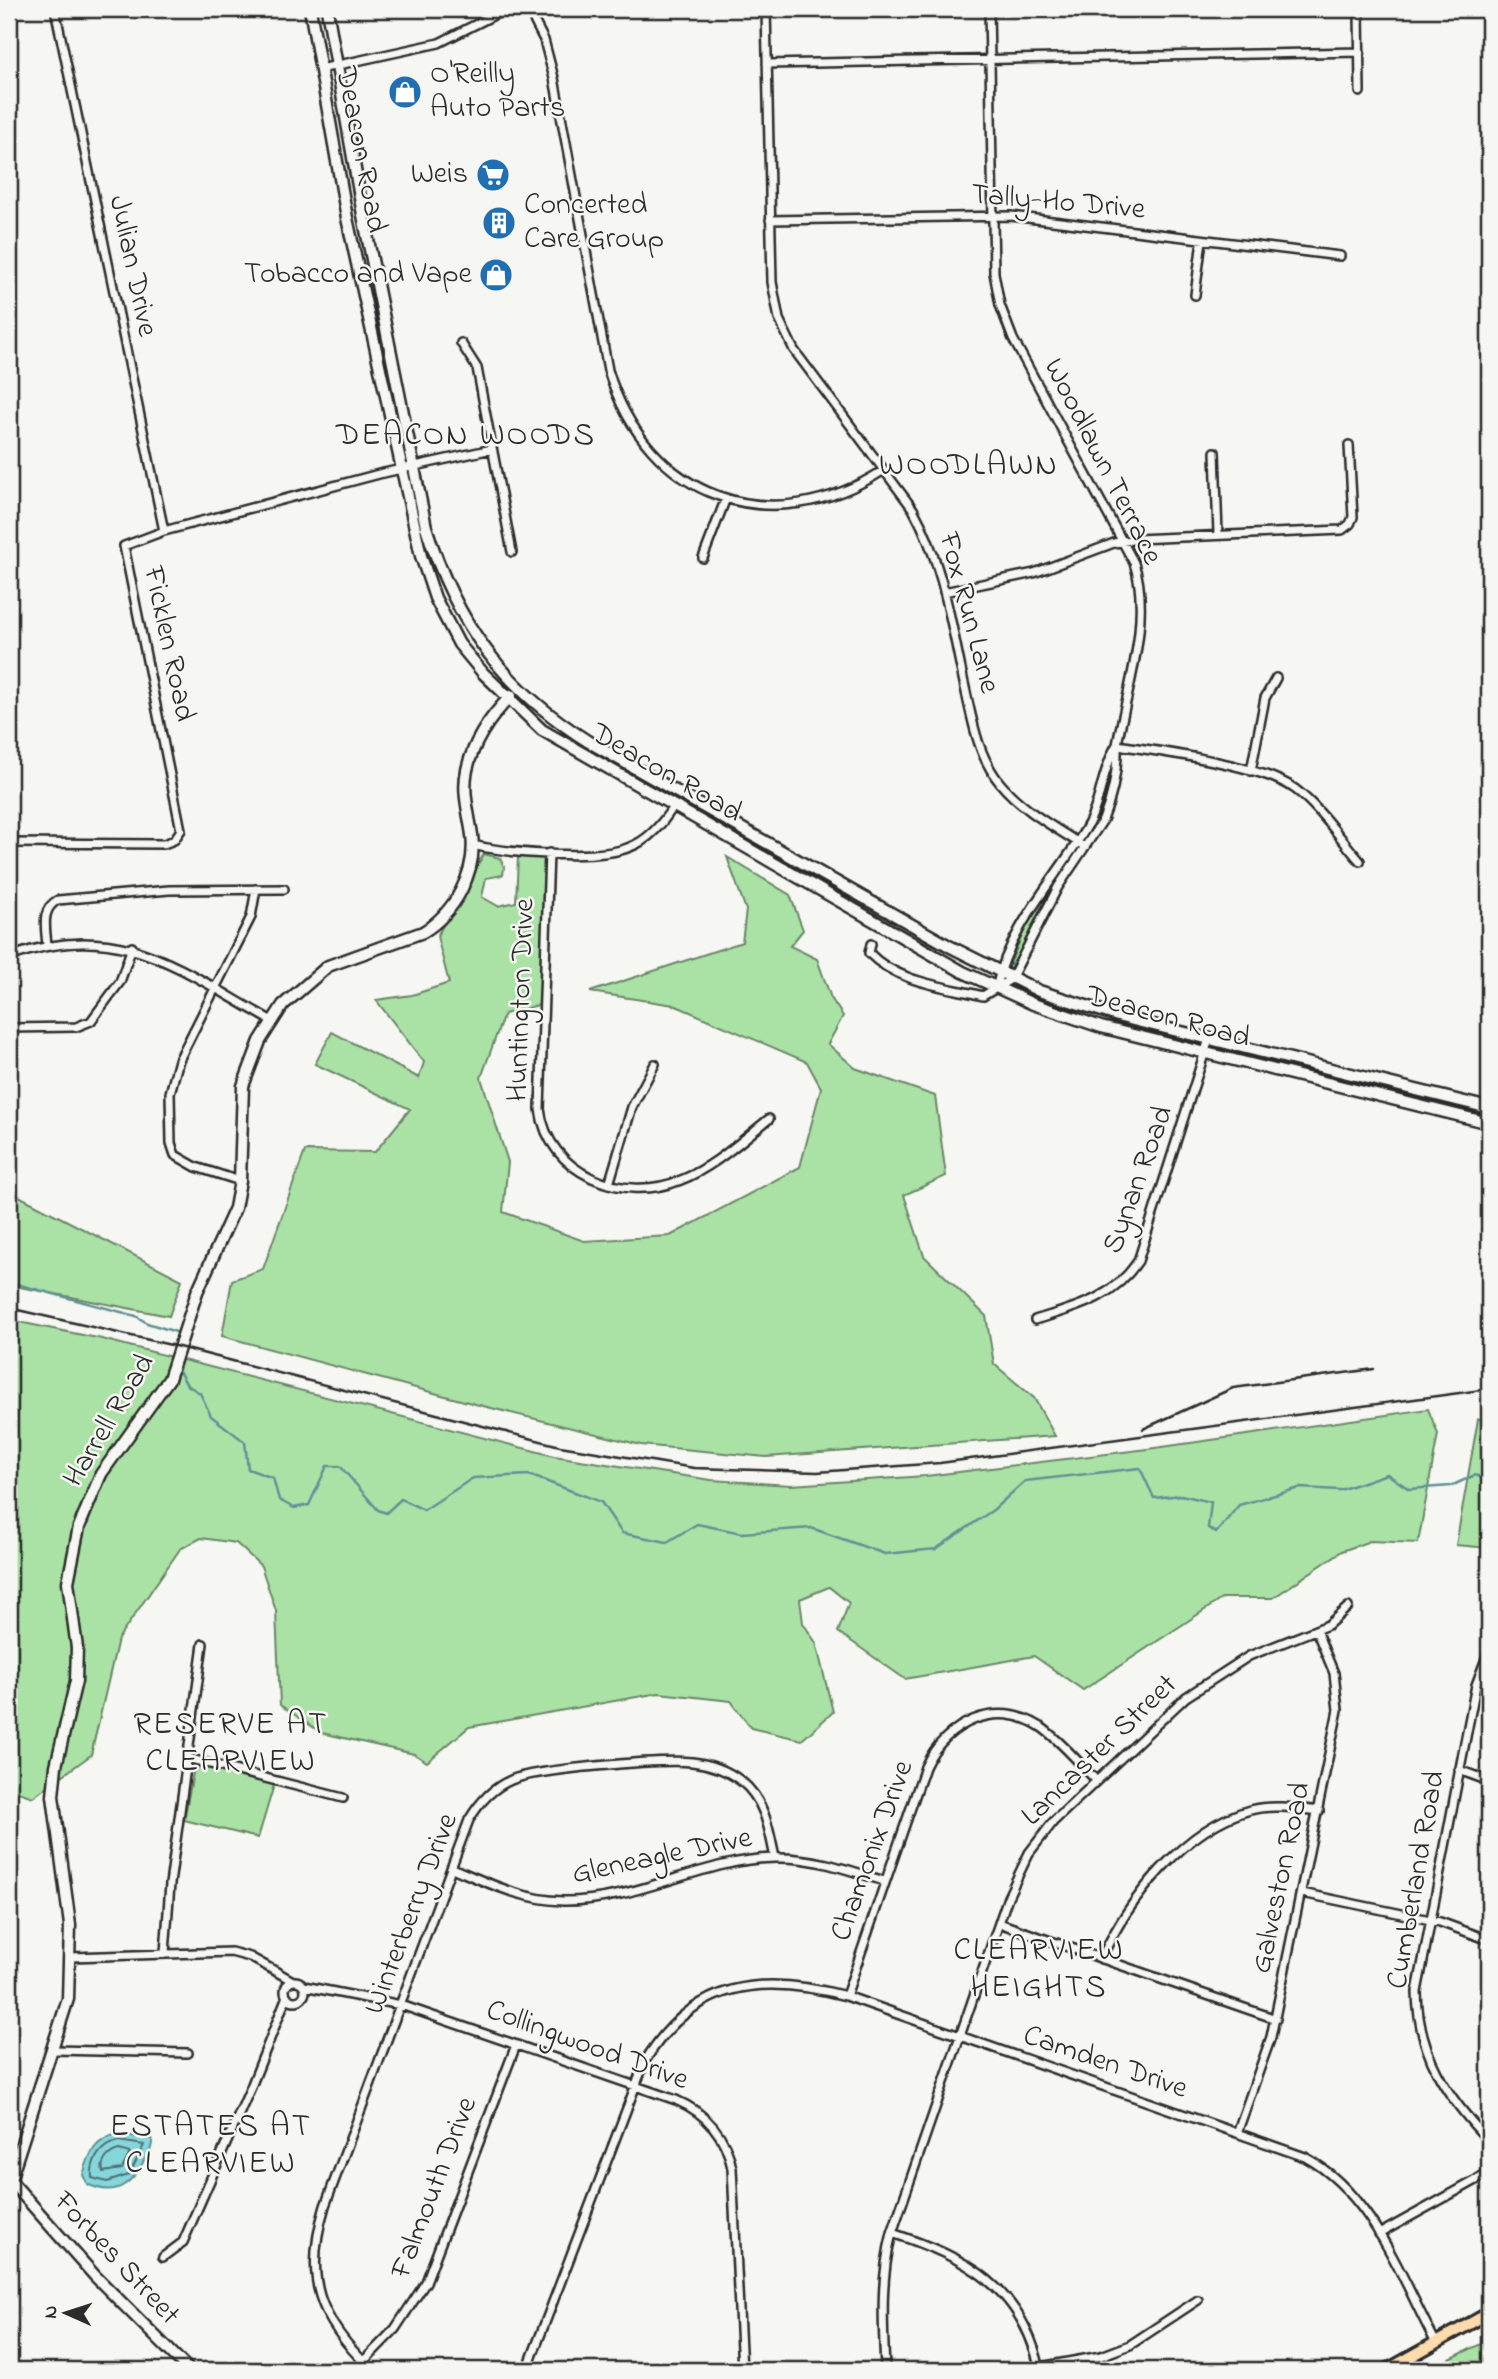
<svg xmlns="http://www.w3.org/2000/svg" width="1498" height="2379" viewBox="0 0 1498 2379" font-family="'Indie Flower',sans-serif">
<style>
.green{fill:#aae2a6;stroke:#6a8668;stroke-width:2}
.water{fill:#84d6db;stroke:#609295;stroke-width:2}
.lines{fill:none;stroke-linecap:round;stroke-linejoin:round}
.shore{stroke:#4f6f71;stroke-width:2}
.stream{stroke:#609295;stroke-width:2.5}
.street-casing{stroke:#2b2b2b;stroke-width:12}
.secondary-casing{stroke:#2b2b2b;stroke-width:15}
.primary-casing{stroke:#2b2b2b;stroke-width:16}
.street{stroke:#f6f6f2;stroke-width:7}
.secondary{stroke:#f6f6f2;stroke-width:10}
.primary{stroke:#fedbac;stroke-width:10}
.rail{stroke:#2b2b2b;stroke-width:2.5}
.labels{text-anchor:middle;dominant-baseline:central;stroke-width:5;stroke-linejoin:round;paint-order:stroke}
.poi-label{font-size:30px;fill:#2b2b2b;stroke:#f6f6f2;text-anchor:start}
.street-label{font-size:30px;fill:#2b2b2b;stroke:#f6f6f2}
.neighbourhood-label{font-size:32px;letter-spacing:2px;fill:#2b2b2b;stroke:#f6f6f2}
</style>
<rect width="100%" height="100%" fill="#f6f6f2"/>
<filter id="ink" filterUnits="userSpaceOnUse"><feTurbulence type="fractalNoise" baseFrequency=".0143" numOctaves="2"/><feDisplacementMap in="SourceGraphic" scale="14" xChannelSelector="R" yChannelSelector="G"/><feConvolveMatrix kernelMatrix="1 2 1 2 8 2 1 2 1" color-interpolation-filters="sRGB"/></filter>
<g filter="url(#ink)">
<path class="green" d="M664 795 739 833 958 957 883 921Z
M484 854 500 858 504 867 503 875 486 878 482 897 498 906 516 902 518 857 523 854 547 856 542 998 539 1005 504 1014 481 1078 508 1162 503 1212 584 1241 670 1236 800 1167 821 1088 807 1062 674 1005 590 992 742 942 746 910 727 857 790 895 803 930 790 946 817 959 831 998 843 1016 828 1044 855 1068 935 1096 946 1176 904 1195 924 1256 986 1316 994 1364 1034 1398 1055 1436 766 1457 641 1445 479 1405 222 1336 232 1280 263 1269 305 1151 375 1152 410 1109 315 1064 332 1032 419 1078 424 1062 376 1000 412 995 449 983 437 936Z
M1068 862 1069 865 1040 910 1015 962 1009 966 1029 919Z
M1254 1060 1328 1074 1489 1115 1435 1106Z
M9 1191 182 1280 169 1316 9 1285Z
M9 1320 102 1339 554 1456 711 1480 791 1485 926 1476 1148 1449 1428 1409 1438 1434 1418 1543 1370 1541 1342 1551 1273 1598H1223L1083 1690 1034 1656 905 1679 838 1632 849 1603 829 1587 800 1599 803 1623 816 1643 833 1712 802 1740 751 1728 731 1701 659 1693 469 1727 427 1762 414 1754 322 1733 280 1705 276 1611 261 1566 236 1543 201 1538 180 1549 118 1639 91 1755 33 1797 9 1789Z
M1489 1418V1548L1456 1545 1478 1419Z
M199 1767H209L274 1785 258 1838 184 1820 193 1773Z
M1489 2340V2370H1427Z"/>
<path class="water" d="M118 2134 152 2139C153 2147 149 2152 145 2159 132 2184 116 2198 87 2184L83 2175C89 2154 95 2139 118 2134Z"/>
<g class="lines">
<path class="shore" d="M118 2141 144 2145 129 2175 107 2182 92 2178C90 2161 101 2145 118 2141Z
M119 2150 130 2153 122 2169 103 2172C100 2162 109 2152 119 2150Z"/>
<path class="stream" d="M9 1282 136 1316 147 1323 176 1332
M180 1373 187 1385 200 1393 211 1416 245 1442 248 1469 273 1478 279 1500 294 1508 309 1505 327 1466H340L378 1510 386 1513 401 1499 424 1510 473 1478 529 1475 601 1502 622 1533 667 1542 697 1524 742 1533 811 1528 885 1554 936 1549 993 1510 1025 1481 1140 1468 1154 1498 1181 1495 1211 1502 1208 1528 1216 1533 1239 1505 1300 1488 1340 1490 1387 1474 1409 1489 1451 1486 1475 1475 1489 1480"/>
<defs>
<path id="street" d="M55 9 164 531
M528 9 544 40 554 78 608 370C647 499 771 543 884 470
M766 9 772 282 779 319 794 350 913 509C943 563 951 624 964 683 972 718 977 755 1000 783 1022 810 1056 828 1085 847
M1359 9 1360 92
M1488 9 1489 60
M767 64 1360 52
M320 69 439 43 506 9
M770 220 1011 216 1340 256
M1195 295 1202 240
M461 343 477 368 512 552
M1215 452 1218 534
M703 558 726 498
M944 592 1034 573 1114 543 1136 539 1342 530 1350 524 1353 517 1349 445
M1117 745C1159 751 1263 765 1295 789 1320 808 1339 837 1360 861
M1251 771 1265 698 1276 678
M9 843 164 844 174 840 181 830 124 546 164 531 379 474 492 449
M472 845C508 853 597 861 630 847 649 840 662 824 673 807
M549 853 540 1109C548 1174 623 1204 681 1180 714 1167 741 1141 769 1119
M871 944 869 953C898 983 944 986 983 996L1011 979 1058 887 1103 820C1113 795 1118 772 1117 745 1127 689 1152 618 1134 563L1013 339 1000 305 994 273 989 9
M47 946C46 929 40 909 58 900L169 890 284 889
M9 957C120 917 179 969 272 1021
M996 988C1010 927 1053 882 1085 830 1101 804 1101 772 1116 746
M9 1028 76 1027 91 1021 120 982 132 947
M240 1181 196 1167 175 1155 171 1143 170 1093 179 1060 251 917 256 889
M609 1184 632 1107 655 1064
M1035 1320C1076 1307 1113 1299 1138 1261L1209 1039
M1489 1651 1476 1685 1417 1992C1418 2055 1447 2097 1489 2141
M187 1758 343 1798
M1459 1770 1489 1781
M452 1868C488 1883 523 1900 563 1901 636 1902 703 1859 776 1858 814 1857 849 1870 884 1881
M1302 1893 1440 1922 1489 1940
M999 1923 1276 2019
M165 1953 170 1884 203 1644
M71 1957 231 1952 250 1957 293 1981
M1101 1959C1128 1900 1184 1828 1250 1810 1272 1804 1296 1808 1319 1811
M285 1991a10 10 0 1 1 20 0a10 10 0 1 1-20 0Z
M304 1986 401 2005 676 2100C706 2113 726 2136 732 2168L742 2370
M846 1996 925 1767C945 1723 997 1698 1041 1727 1061 1741 1078 1762 1096 1780
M54 2050 188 2053
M1237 2133 1271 2037 1338 1710 1334 1673 1316 1630
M892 2233C967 2258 1022 2287 1040 2370
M1379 2234 1489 2173
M163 2257 183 2242 251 2087 287 1996
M1040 2367 1101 2356 1130 2345 1198 2300
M355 2370 395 2329 426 2282 516 2045
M372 2370C318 2319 303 2278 325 2206L469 1820C479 1803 492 1788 511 1780 535 1769 662 1759 692 1762 710 1764 727 1770 741 1781 765 1800 769 1829 775 1858
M527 2370 645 2061C694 1981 761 1973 846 1996L1305 2157C1373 2194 1401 2278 1436 2343
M885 2370C883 2323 880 2279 892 2233L1008 1897 1029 1853 1053 1822 1186 1697 1249 1656 1328 1625 1348 1607"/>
<path id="secondary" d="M310 9 347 218 421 556 435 598 459 644 483 673 542 730 963 972 1033 1004 1101 1027 1489 1123
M327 9 363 215 426 527C456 624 503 688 589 742L951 947 1039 991 1121 1017 1489 1108
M9 2179 95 2276 189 2370
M10 2180 68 1999 70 1925 53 1796 56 1766 76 1681 77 1648 68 1582 79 1527 101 1474 169 1379 197 1292 235 1208 240 1181 243 1086 260 1041 283 1005 328 966 423 932C454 913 477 873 472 835 469 813 462 792 467 770 473 742 491 716 511 696"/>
<path id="primary" d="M1387 2370 1489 2313"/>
</defs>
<use href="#street" class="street-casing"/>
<use href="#secondary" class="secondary-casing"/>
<use href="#primary" class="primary-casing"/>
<use href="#street" class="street"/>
<use href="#secondary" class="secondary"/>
<use href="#primary" class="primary"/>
<path class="rail" d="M9 1308 171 1345 560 1446 694 1468 817 1472 940 1463 1489 1389
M1143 1429 1233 1388 1374 1369"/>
</g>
</g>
<defs>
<symbol id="shop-disc" viewBox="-11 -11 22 22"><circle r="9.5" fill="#1f6fb2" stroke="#f6f6f2"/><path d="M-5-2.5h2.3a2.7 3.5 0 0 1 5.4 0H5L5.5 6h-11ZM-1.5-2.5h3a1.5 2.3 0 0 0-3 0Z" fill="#fff"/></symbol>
<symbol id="supermarket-disc" viewBox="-11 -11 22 22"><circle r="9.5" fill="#1f6fb2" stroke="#f6f6f2"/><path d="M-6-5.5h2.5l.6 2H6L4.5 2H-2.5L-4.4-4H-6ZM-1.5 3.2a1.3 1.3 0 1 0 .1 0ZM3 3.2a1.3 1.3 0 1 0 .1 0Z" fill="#fff"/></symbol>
<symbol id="building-disc" viewBox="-11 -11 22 22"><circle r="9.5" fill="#1f6fb2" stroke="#f6f6f2"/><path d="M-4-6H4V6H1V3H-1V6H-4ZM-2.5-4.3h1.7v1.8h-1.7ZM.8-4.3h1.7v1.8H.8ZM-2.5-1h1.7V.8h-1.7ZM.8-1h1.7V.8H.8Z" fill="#fff"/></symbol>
</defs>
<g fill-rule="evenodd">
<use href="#shop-disc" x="386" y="73" width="38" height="38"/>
<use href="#supermarket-disc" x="474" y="156" width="38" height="38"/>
<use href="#building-disc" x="480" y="204" width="38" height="38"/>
<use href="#shop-disc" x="477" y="256" width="38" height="38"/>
</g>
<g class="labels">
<g class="poi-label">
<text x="430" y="75">O'Reilly<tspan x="430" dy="34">Auto Parts</tspan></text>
<text x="468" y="175" text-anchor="end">Weis</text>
<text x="524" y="206">Concerted<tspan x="524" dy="34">Care Group</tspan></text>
<text x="472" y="275" text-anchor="end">Tobacco and Vape</text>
</g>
<g class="street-label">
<text transform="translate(360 150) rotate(79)">Deacon Road</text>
<text transform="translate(1058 203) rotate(5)">Tally-Ho Drive</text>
<text transform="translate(132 266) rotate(78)">Julian Drive</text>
<text transform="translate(1102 462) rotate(63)">Woodlawn Terrace</text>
<text transform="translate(968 613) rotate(75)">Fox Run Lane</text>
<text transform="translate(168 644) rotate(78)">Ficklen Road</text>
<text transform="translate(666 774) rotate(30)">Deacon Road</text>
<text transform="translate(522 1000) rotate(-88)">Huntington Drive</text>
<text transform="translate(1168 1018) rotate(15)">Deacon Road</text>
<text transform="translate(1139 1180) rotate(-70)">Synan Road</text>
<text transform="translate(110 1421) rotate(-59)">Harrell Road</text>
<text transform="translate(1100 1751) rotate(-44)">Lancaster Street</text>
<text transform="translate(873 1851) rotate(-70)">Chamonix Drive</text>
<text transform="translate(662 1857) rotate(-12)">Gleneagle Drive</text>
<text transform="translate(1282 1878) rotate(-78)">Galveston Road</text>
<text transform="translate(1417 1880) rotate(-80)">Cumberland Road</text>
<text transform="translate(412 1914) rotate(-69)">Winterberry Drive</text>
<text transform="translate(587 2046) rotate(20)">Collingwood Drive</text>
<text transform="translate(1105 2063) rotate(19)">Camden Drive</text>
<text transform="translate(435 2188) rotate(-69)">Falmouth Drive</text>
<text transform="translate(116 2259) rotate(47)">Forbes Street</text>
</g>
<g class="neighbourhood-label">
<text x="466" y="436">DEACON WOODS</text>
<text x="969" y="466">WOODLAWN</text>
<text x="231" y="1725">RESERVE AT<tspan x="231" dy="37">CLEARVIEW</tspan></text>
<text x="1039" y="1951">CLEARVIEW<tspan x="1039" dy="37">HEIGHTS</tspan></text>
<text x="211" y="2127">ESTATES AT<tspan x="211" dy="37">CLEARVIEW</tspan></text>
</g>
</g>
<rect width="1498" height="2379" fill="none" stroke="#f6f6f2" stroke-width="35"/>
<rect x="18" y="18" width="1463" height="2344" fill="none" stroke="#2b2b2b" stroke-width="2.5" filter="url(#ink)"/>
<g transform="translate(66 2313) rotate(273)" stroke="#f6f6f2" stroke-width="5" paint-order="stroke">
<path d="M0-5L12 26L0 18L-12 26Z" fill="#2b2b2b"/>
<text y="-10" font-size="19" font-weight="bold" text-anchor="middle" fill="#2b2b2b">N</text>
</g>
</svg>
